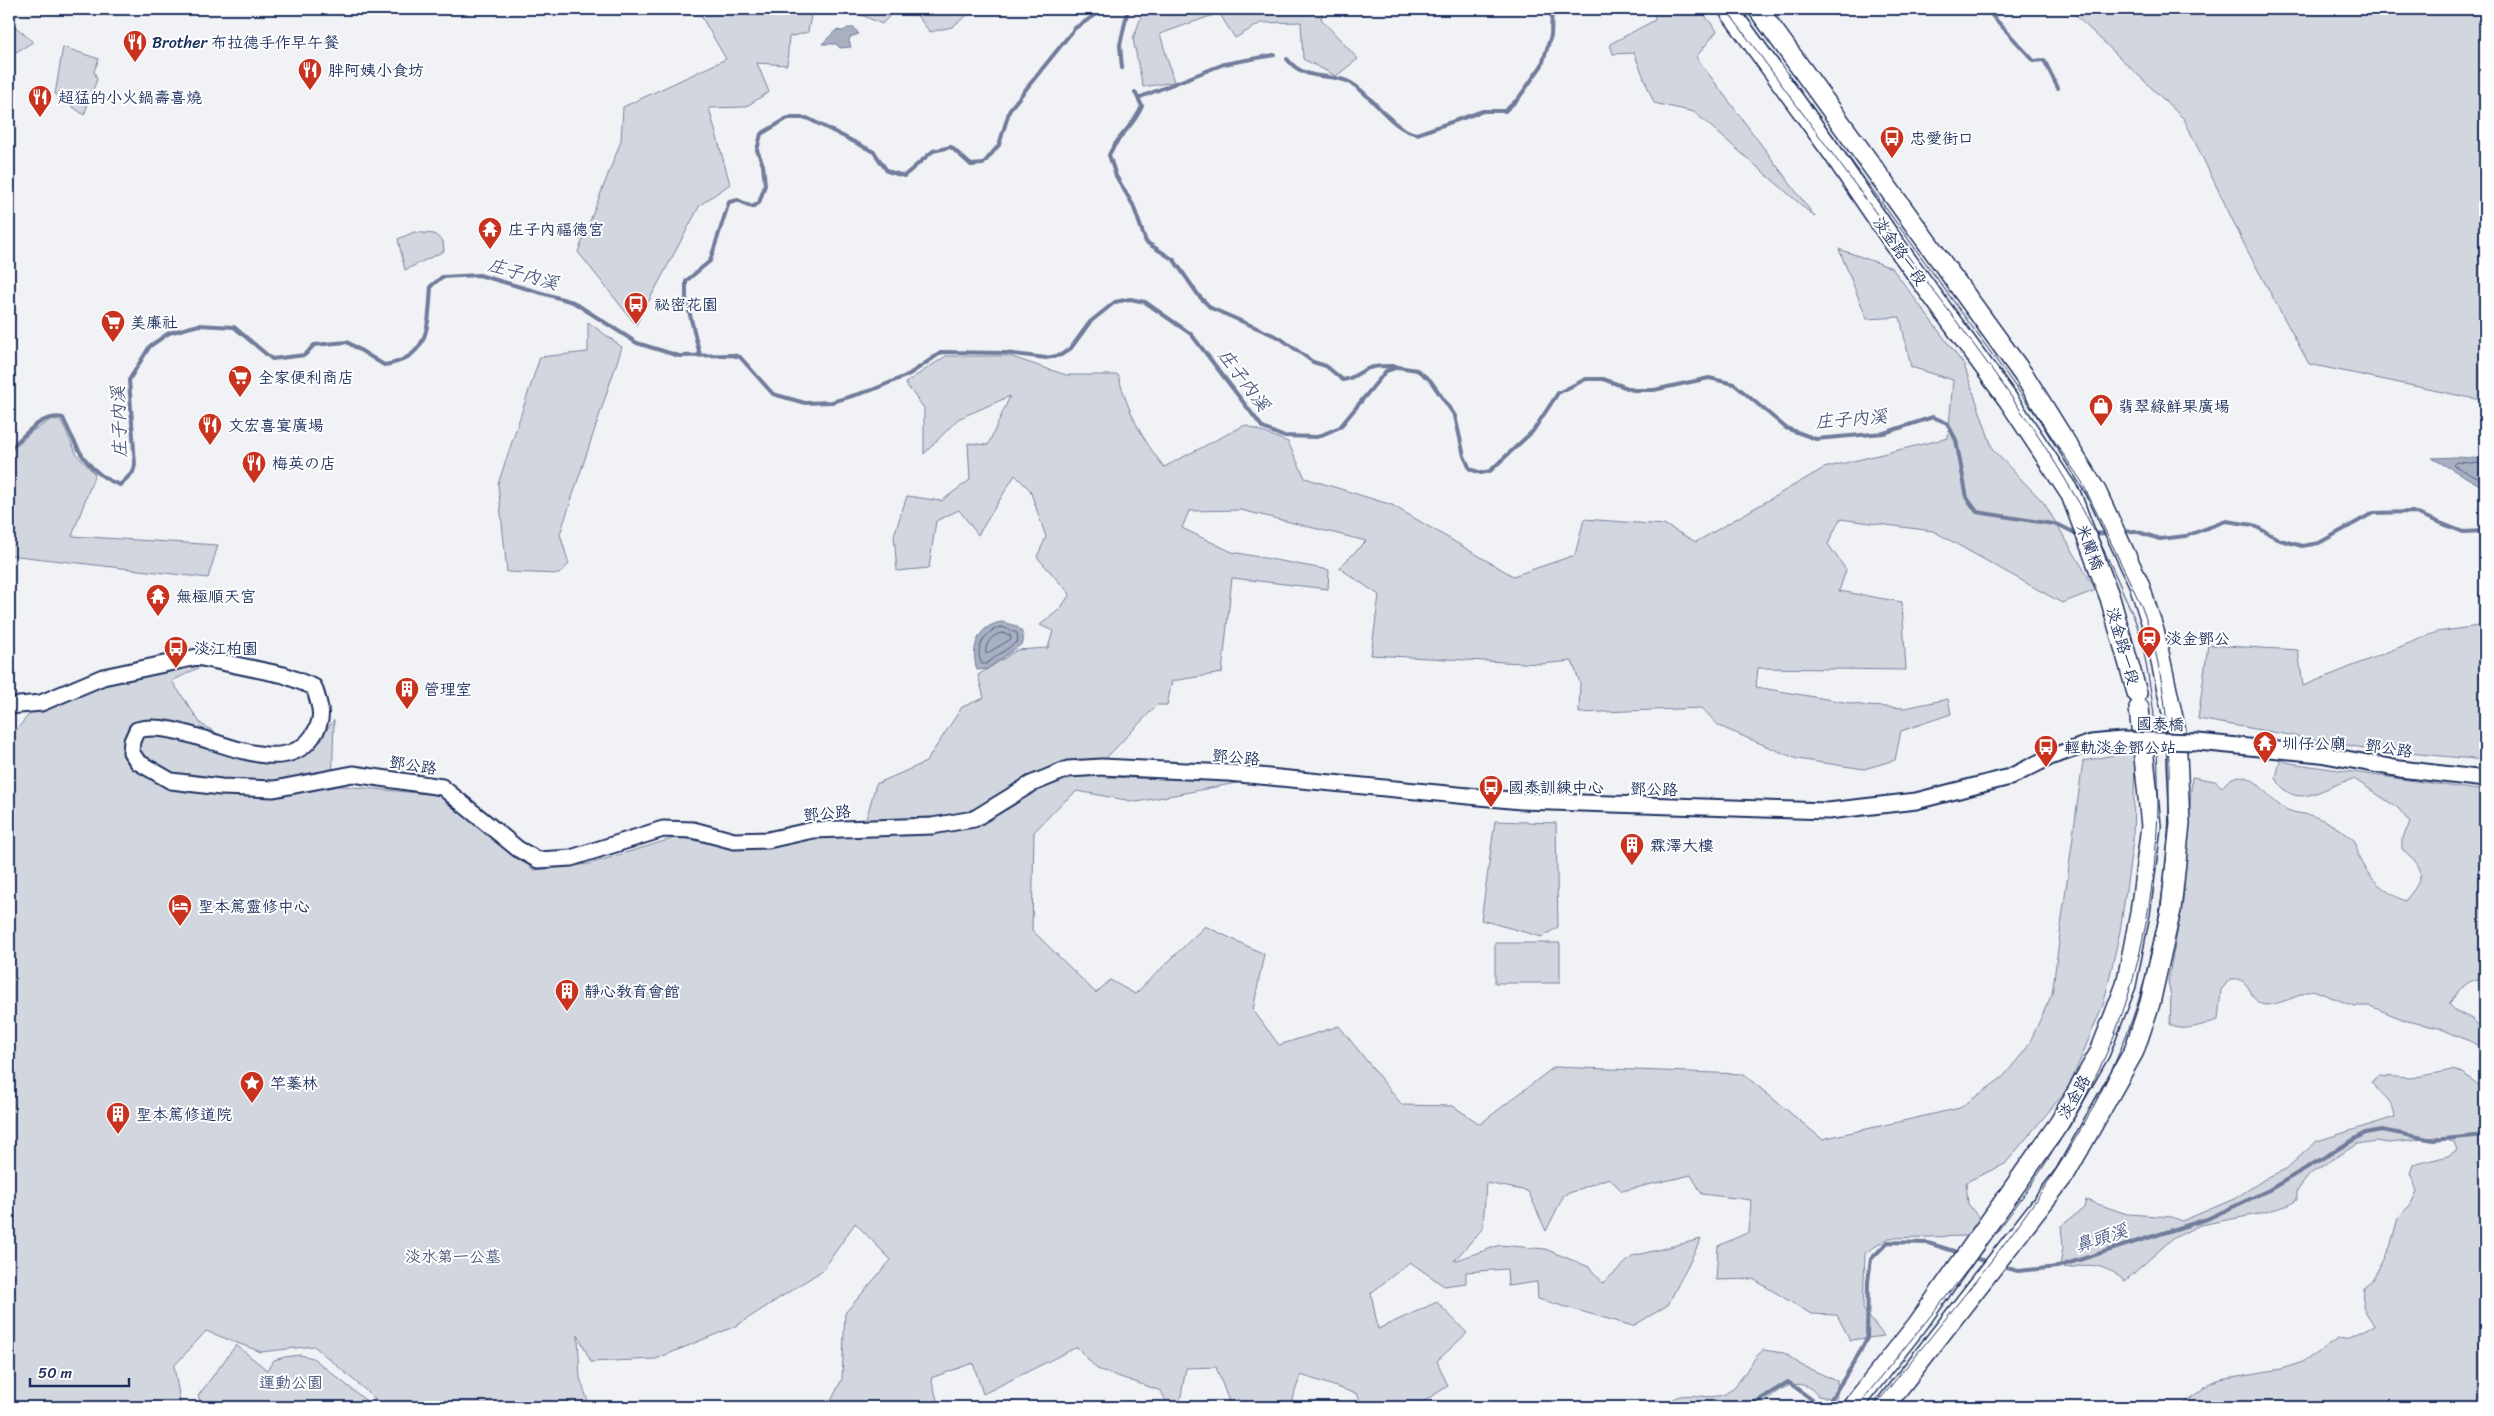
<svg xmlns="http://www.w3.org/2000/svg" width="2494" height="1416" viewBox="0 0 2494 1416" font-family="Sriracha,'LXGW WenKai TC','Klee One',sans-serif">
<style>
.green{fill:#d2d6df;stroke:#76829e}
.water{fill:#a8b0c2;stroke:#707c9a}
.lines{fill:none;stroke-linecap:round;stroke-linejoin:round}
.shore{stroke:#536386;stroke-width:1}
.stream{stroke:#707c9a;stroke-width:4}
.minor-casing{stroke:#1b2f5e;stroke-width:19}
.major-casing{stroke:#1b2f5e;stroke-width:22}
.minor{stroke:#fff;stroke-width:15}
.major{stroke:#fff;stroke-width:19}
.tram{stroke:#1b2f5e;stroke-width:1}
.minor-bridge-casing{stroke:#1b2f5e;stroke-width:19;stroke-linecap:butt}
.minor-bridge{stroke:#fff;stroke-width:15}
.labels{text-anchor:middle;dominant-baseline:central;stroke-width:4;stroke-linejoin:round;paint-order:stroke}
.poi-label{font-size:16px;fill:#1b2f5e;stroke:#fff;text-anchor:start}
.street-label{font-size:16px;fill:#1b2f5e;stroke:#fff}
.park-label{font-size:16px;fill:#49597e;stroke:#fff}
.water-label{font-size:18px;font-style:italic;fill:#4c5c81;stroke:#fff}
</style>
<rect width="100%" height="100%" fill="#f1f2f5"/>
<filter id="ink" filterUnits="userSpaceOnUse"><feTurbulence type="fractalNoise" baseFrequency=".02" numOctaves="2"/><feDisplacementMap in="SourceGraphic" scale="10" xChannelSelector="R" yChannelSelector="G"/><feConvolveMatrix kernelMatrix="1 2 1 2 8 2 1 2 1" color-interpolation-filters="sRGB"/></filter>
<g filter="url(#ink)">
<path class="green" d="M697 9H812L808 32 789 37 787 65 757 63 769 92 745 107 709 108 730 184 700 205 636 325 578 252 621 141 623 107 726 59Z
M848 9H896L882 24Z
M912 9H975L952 27 930 32Z
M1144 9H1323L1321 19 1358 59 1336 76 1303 59 1301 22 1261 23 1235 38 1219 13 1160 34 1174 82 1143 87 1133 39Z
M1654 9H1700L1717 31 1696 57 1815 217 1694 112 1654 103 1634 53 1613 54 1610 44 1655 20Z
M2069 9H2485V401L2309 364 2246 248 2184 119Z
M9 21 33 42 9 56Z
M63 47 99 59 94 71 97 79 84 115 55 94Z
M414 232 434 234 443 241 444 251 405 270 398 239Z
M1839 249 1892 268 1964 365 1993 450 2044 503 2096 590 2062 603 1933 531 1840 519 1828 544 1846 570 1839 591 1902 602 1906 670 1758 668 1756 687 1867 706 1905 708 1948 699 1951 714 1901 731 1895 760 1864 769 1797 759 1719 726 1702 708 1579 713 1580 683 1572 661 1541 664 1371 655 1379 595 1339 568 1366 541 1241 510 1189 511 1182 528 1232 552 1329 570 1328 589 1232 578 1222 673 1172 681 1167 705H1157L1107 757 1105 777 1247 781 1137 802 1077 791 1061 804 1034 832 1032 930 1096 993 1110 980 1135 994 1205 926 1264 954 1253 1010 1279 1045 1339 1026 1402 1105 1453 1106 1480 1124 1554 1067 1743 1074 1822 1139 1960 1108 2003 1077 2027 1048 2052 994 2083 761 2135 751 2133 841 2120 931 2104 1002 2069 1087 2005 1164 1966 1182 1968 1204 1980 1219 1966 1236 1889 1238 1865 1253 1863 1309 1884 1336 1850 1340 1837 1315 1811 1314 1753 1279 1716 1280 1718 1246 1749 1232 1751 1200 1702 1194 1691 1175 1622 1191 1609 1178 1564 1195 1546 1231 1528 1191 1486 1183 1483 1228 1454 1261 1500 1245 1545 1249 1589 1267 1603 1283 1633 1256 1701 1239 1668 1305 1633 1326 1538 1299 1537 1282 1508 1286 1507 1269 1466 1272V1283L1444 1286 1410 1262 1371 1293 1378 1329 1437 1302 1467 1333 1437 1361 1448 1386 1415 1407H1363L1357 1394 1301 1375 1289 1407H1231L1216 1367 1186 1368 1179 1407H1169L1161 1391 1097 1369 1077 1347 983 1394 973 1363 931 1378 939 1407H828L842 1379 845 1313 891 1260 855 1223 823 1270 736 1326 656 1359 591 1362 578 1335 580 1378 590 1407H385L314 1346 261 1352 206 1331 174 1366 181 1407H9V739L34 708 101 683 165 670 202 666 172 681 201 724 259 758 284 760 308 754 334 720 332 785 440 795 534 870 589 864 678 837 736 849 819 838 861 837 876 784 926 762 962 707 984 698 978 675 1017 650 1048 648 1053 631 1040 625 1060 609 1070 594 1037 557 1046 537 1030 490 1015 475 978 535 959 510 936 521 929 568 897 571 894 535 907 496 941 501 970 480 968 443 988 445 1010 396 958 419 924 454V408L905 383 946 356H1009L1066 375H1118C1128 411 1141 438 1164 467L1245 425 1288 442 1305 478 1392 505 1513 576 1575 555 1584 519 1665 525 1696 542 1824 468 1948 438 1953 380 1911 367 1900 317 1867 319Z
M588 322 622 347 560 534 569 564 559 574 507 572 498 484 540 357 588 352Z
M52 419 61 421 77 455 95 474 72 536 218 545 208 578 9 555V453L31 432Z
M2485 625V760L2375 750 2198 719 2208 645 2298 650 2303 686 2437 632Z
M2280 760 2290 763 2485 791V984L2479 979C2464 981 2457 993 2449 1004 2464 1022 2475 1009 2485 1041L2481 1046 2439 1028 2407 1021 2370 1006H2354L2313 990C2301 994 2276 1006 2265 1005 2247 1003 2254 976 2230 979L2221 990 2218 1020C2204 1024 2183 1033 2170 1025L2171 996 2168 981 2183 901 2192 777 2215 781 2222 787C2228 780 2235 774 2245 777 2260 780 2270 801 2284 808 2294 814 2303 813 2313 816 2328 821 2341 830 2353 839 2357 843 2357 851 2359 857 2367 878 2385 892 2405 901 2425 877 2427 869 2402 849V839L2410 823 2398 808 2354 779C2326 784 2296 815 2276 778Z
M1495 821 1556 823 1558 927 1542 937 1481 920Z
M1495 943H1560V983H1495Z
M2452 1070 2463 1073 2485 1090V1407H2180L2210 1383 2219 1379 2281 1369 2303 1362 2338 1339 2348 1338 2374 1325 2363 1308 2364 1288 2372 1281 2390 1247 2398 1218 2411 1204 2417 1191 2410 1173 2413 1165 2448 1156 2457 1150 2454 1142 2435 1137 2410 1141 2388 1143 2375 1141 2357 1144 2310 1174 2297 1191V1200L2289 1205 2259 1214 2200 1225 2172 1239 2125 1281C2111 1270 2098 1263 2080 1266 2071 1267 2069 1269 2060 1266L2063 1247 2061 1226 2084 1208 2086 1200 2127 1214 2172 1217 2182 1221 2234 1199 2268 1177 2286 1169 2317 1141 2395 1117C2394 1100 2381 1095 2371 1082L2379 1076 2411 1078Z
M236 1345 267 1370 274 1360 285 1357 300 1355 313 1358 374 1407H202L198 1396Z
M1763 1350 1784 1353 1801 1365 1837 1381 1838 1390 1836 1399 1818 1396C1800 1372 1775 1390 1761 1407H1665C1678 1386 1702 1401 1722 1395 1738 1391 1749 1361 1763 1350Z"/>
<path class="water" d="M848 28H854L859 34 850 37 849 41 851 47 840 48 836 44H822L836 30 843 31Z
M2456 457 2485 459V488L2432 458Z
M1002 622C1016 625 1025 628 1023 643L987 669 977 670C970 648 978 625 1002 622Z"/>
<g class="lines">
<path class="shore" d="M2485 464 2456 462 2453 465 2485 482
M1002 627 1017 633 1018 641 986 664H982C973 649 986 629 1002 627Z
M1002 633 1010 635 1011 639 986 654C984 645 992 634 1002 633Z"/>
<path class="stream" d="M1986 9 2034 61 2044 60 2058 88
M1287 59C1306 83 1332 72 1351 83 1374 96 1390 129 1417 134L1483 111H1505L1518 99 1542 65 1551 35 1552 9
M1122 68 1120 45 1128 9
M1135 92 1142 106C1135 125 1117 136 1109 155L1116 176 1133 205 1146 242 1174 260 1199 296 1211 308 1280 338 1313 362 1326 366 1343 380C1351 379 1354 376 1361 372 1372 365 1383 366 1396 366
M1138 98 1224 64 1274 55
M700 355 686 299V281L710 261 729 202 738 200 752 207 759 203 765 185 763 165 757 150 761 134 788 118H807L874 152 887 171 904 176 933 151 951 147 971 165 983 164 999 145 1010 109 1075 28 1105 9
M9 450C24 436 41 413 63 418 76 447 88 474 120 485L133 472 135 465 129 380 150 346 169 333 199 325 234 327 272 359 305 355 314 345 347 342 384 365C431 358 428 324 431 286L442 277 479 275 573 302 637 343 679 356 732 355 740 357 773 394 805 403 832 402 872 390 908 375 942 352 1005 353 1046 358 1061 355 1071 348 1090 322 1115 302 1130 299 1145 302 1191 334 1263 428 1282 436 1317 437 1340 427 1386 371 1398 367 1417 370 1430 380 1455 416 1464 456 1470 469 1481 473 1490 471 1533 431 1558 393 1586 379H1603L1633 390H1654L1709 378 1734 384 1786 428 1816 439 1884 433 1933 417 1947 423 1956 440 1967 498 1977 512 2059 525 2079 535
M2121 532 2135 531 2160 539 2186 536 2226 521 2253 525 2280 540 2302 546 2319 543 2373 513 2413 512 2463 532 2485 531
M2091 534 2109 533
M1971 1257 1988 1262
M2000 1266 2018 1271 2057 1267 2207 1219 2269 1190 2365 1133 2382 1130 2433 1140 2485 1135
M1748 1407 1788 1382 1822 1407
M1826 1407 1855 1361 1867 1338 1868 1281 1871 1259 1888 1242 1928 1243 1960 1253"/>
<defs>
<path id="minor" d="M9 706 41 703 103 677 197 657 284 675 314 687C321 708 325 719 312 737 275 788 187 715 137 730L132 741 131 752 138 762 171 781 221 787 274 789 353 774 442 787 518 849 538 860 571 858 663 829 693 830 734 841 768 840 813 830 932 826 974 819 1031 784 1068 769 1102 767 1228 773 1521 801 1828 811 1916 801 2010 777 2050 757 2091 743 2122 740
M2198 742 2320 754 2400 769 2485 779"/>
<path id="major" d="M1728 9 1832 152 1894 243 2009 401 2071 495 2110 598 2137 693
M1758 9 2025 377 2096 491 2139 584 2155 634 2176 732 2180 823 2171 910 2150 1003 2134 1051 2065 1174 1884 1407
M1852 1407 1917 1325 2060 1122 2100 1052 2126 985 2140 913 2151 826 2139 708"/>
</defs>
<use href="#minor" class="minor-casing"/>
<use href="#major" class="major-casing"/>
<use href="#minor" class="minor"/>
<use href="#major" class="major"/>
<path class="tram" d="M1726 9C1793 100 1860 192 1928 283 2000 380 2071 472 2119 583 2125 598 2133 613 2138 628 2143 643 2145 660 2148 675 2170 793 2156 940 2108 1050 2051 1181 1945 1295 1857 1407
M1741 9 2047 430 2082 482 2141 605C2164 665 2170 731 2169 794 2169 873 2156 957 2128 1031 2074 1173 1967 1290 1874 1407"/>
<defs>
<path id="minor-bridge" d="M2122 740 2198 742"/>
</defs>
<use href="#minor-bridge" class="minor-bridge-casing"/>
<use href="#minor-bridge" class="minor-bridge"/>
</g>
</g>
<defs>
<symbol id="restaurant-pin" viewBox="-11 -11 22 30"><path d="M0 17L-7.5 6A9.5 9.5 0 1 1 7.5 6Z" fill="#c8321e" stroke="#fff"/><path d="M-5-6h1v4h1v-4h1v4h1v-4h1v5L-1.5 .5V6h-2V.5L-5-1ZM5-6V6H3V1.5H1.5Q1.5-4 5-6Z" fill="#fff"/></symbol>
<symbol id="bus-pin" viewBox="-11 -11 22 30"><path d="M0 17L-7.5 6A9.5 9.5 0 1 1 7.5 6Z" fill="#c8321e" stroke="#fff"/><path d="M-5-6H5V4H4V6H2V4H-2V6H-4V4H-5ZM-3.5-4V0h7V-4ZM-3.5 1.2v1.5H-2V1.2ZM2 1.2v1.5H3.5V1.2Z" fill="#fff"/></symbol>
<symbol id="temple-pin" viewBox="-11 -11 22 30"><path d="M0 17L-7.5 6A9.5 9.5 0 1 1 7.5 6Z" fill="#c8321e" stroke="#fff"/><path d="M0-6L5-2H3V0L6.5 2.5H4V6H1.5V3h-3V6H-4V2.5H-6.5L-3 0V-2H-5Z" fill="#fff"/></symbol>
<symbol id="supermarket-pin" viewBox="-11 -11 22 30"><path d="M0 17L-7.5 6A9.5 9.5 0 1 1 7.5 6Z" fill="#c8321e" stroke="#fff"/><path d="M-6-5.5h2.5l.6 2H6L4.5 2H-2.5L-4.4-4H-6ZM-1.5 3.2a1.3 1.3 0 1 0 .1 0ZM3 3.2a1.3 1.3 0 1 0 .1 0Z" fill="#fff"/></symbol>
<symbol id="shop-pin" viewBox="-11 -11 22 30"><path d="M0 17L-7.5 6A9.5 9.5 0 1 1 7.5 6Z" fill="#c8321e" stroke="#fff"/><path d="M-5-2.5h2.3a2.7 3.5 0 0 1 5.4 0H5L5.5 6h-11ZM-1.5-2.5h3a1.5 2.3 0 0 0-3 0Z" fill="#fff"/></symbol>
<symbol id="station-pin" viewBox="-11 -11 22 30"><path d="M0 17L-7.5 6A9.5 9.5 0 1 1 7.5 6Z" fill="#c8321e" stroke="#fff"/><path d="M-3-6H3Q5-6 5-4V2Q5 4 3 4L4.5 6H3L1.5 4h-3L-3 6H-4.5L-3 4Q-5 4-5 2V-4Q-5-6-3-6ZM-3.5-4v3h7v-3ZM-3.5 1v1.5H-2V1ZM2 1v1.5H3.5V1Z" fill="#fff"/></symbol>
<symbol id="building-pin" viewBox="-11 -11 22 30"><path d="M0 17L-7.5 6A9.5 9.5 0 1 1 7.5 6Z" fill="#c8321e" stroke="#fff"/><path d="M-4-6H4V6H1V3H-1V6H-4ZM-2.5-4.3h1.7v1.8h-1.7ZM.8-4.3h1.7v1.8H.8ZM-2.5-1h1.7V.8h-1.7ZM.8-1h1.7V.8H.8Z" fill="#fff"/></symbol>
<symbol id="hotel-pin" viewBox="-11 -11 22 30"><path d="M0 17L-7.5 6A9.5 9.5 0 1 1 7.5 6Z" fill="#c8321e" stroke="#fff"/><path d="M-6-4.5h1.5V1H6V5H4.5V3h-9V5H-6ZM-4 0a1.8 1.8 0 1 1 3.6 0ZM.5 0V-2.5h3Q6-2.5 6 0Z" fill="#fff"/></symbol>
<symbol id="sight-pin" viewBox="-11 -11 22 30"><path d="M0 17L-7.5 6A9.5 9.5 0 1 1 7.5 6Z" fill="#c8321e" stroke="#fff"/><path d="M0-6L1.8-2.2L6-1.7L2.9 1.2L3.7 5.4L0 3.3L-3.7 5.4L-2.9 1.2L-6-1.7L-1.8-2.2Z" fill="#fff"/></symbol>
</defs>
<g fill-rule="evenodd">
<use href="#restaurant-pin" x="121" y="28" width="28" height="38"/>
<use href="#restaurant-pin" x="296" y="56" width="28" height="38"/>
<use href="#restaurant-pin" x="26" y="83" width="28" height="38"/>
<use href="#bus-pin" x="1878" y="124" width="28" height="38"/>
<use href="#temple-pin" x="476" y="215" width="28" height="38"/>
<use href="#bus-pin" x="622" y="290" width="28" height="38"/>
<use href="#supermarket-pin" x="99" y="308" width="28" height="38"/>
<use href="#supermarket-pin" x="226" y="363" width="28" height="38"/>
<use href="#shop-pin" x="2087" y="392" width="28" height="38"/>
<use href="#restaurant-pin" x="196" y="411" width="28" height="38"/>
<use href="#restaurant-pin" x="240" y="449" width="28" height="38"/>
<use href="#temple-pin" x="144" y="582" width="28" height="38"/>
<use href="#station-pin" x="2135" y="624" width="28" height="38"/>
<use href="#bus-pin" x="162" y="634" width="28" height="38"/>
<use href="#building-pin" x="393" y="675" width="28" height="38"/>
<use href="#temple-pin" x="2251" y="729" width="28" height="38"/>
<use href="#bus-pin" x="2032" y="733" width="28" height="38"/>
<use href="#bus-pin" x="1477" y="773" width="28" height="38"/>
<use href="#building-pin" x="1618" y="831" width="28" height="38"/>
<use href="#hotel-pin" x="166" y="892" width="28" height="38"/>
<use href="#building-pin" x="553" y="977" width="28" height="38"/>
<use href="#sight-pin" x="238" y="1069" width="28" height="38"/>
<use href="#building-pin" x="104" y="1100" width="28" height="38"/>
</g>
<g class="labels">
<g class="poi-label">
<text x="152" y="42">Brother 布拉德手作早午餐</text>
<text x="328" y="70">胖阿姨小食坊</text>
<text x="58" y="97">超猛的小火鍋壽喜燒</text>
<text x="1910" y="138">忠愛街口</text>
<text x="508" y="229">庄子內福德宮</text>
<text x="654" y="304">祕密花園</text>
<text x="130" y="322">美廉社</text>
<text x="258" y="377">全家便利商店</text>
<text x="2118" y="406">翡翠綠鮮果廣場</text>
<text x="228" y="425">文宏喜宴廣場</text>
<text x="272" y="463">梅英の店</text>
<text x="176" y="596">無極順天宮</text>
<text x="2166" y="638">淡金鄧公</text>
<text x="194" y="648">淡江柏園</text>
<text x="424" y="689">管理室</text>
<text x="2282" y="743">圳仔公廟</text>
<text x="2064" y="747">輕軌淡金鄧公站</text>
<text x="1508" y="787">國泰訓練中心</text>
<text x="1650" y="845">霖澤大樓</text>
<text x="198" y="906">聖本篤靈修中心</text>
<text x="584" y="991">靜心教育會館</text>
<text x="270" y="1083">竿蓁林</text>
<text x="136" y="1114">聖本篤修道院</text>
</g>
<g class="street-label">
<text transform="translate(1900 251) rotate(55)">淡金路一段</text>
<text transform="translate(2090 547) rotate(69)">米蘭橋</text>
<text transform="translate(2123 646) rotate(74)">淡金路一段</text>
<text transform="translate(2160 724) rotate(1)">國泰橋</text>
<text transform="translate(2389 748) rotate(9)">鄧公路</text>
<text transform="translate(1236 757) rotate(5)">鄧公路</text>
<text transform="translate(413 765) rotate(9)">鄧公路</text>
<text transform="translate(1654 789) rotate(2)">鄧公路</text>
<text transform="translate(827 813) rotate(-5)">鄧公路</text>
<text transform="translate(2074 1097) rotate(-60)">淡金路</text>
</g>
<g class="park-label">
<text x="453" y="1256">淡水第一公墓</text>
<text x="291" y="1382">運動公園</text>
</g>
<g class="water-label">
<text transform="translate(523 274) rotate(16)">庄子內溪</text>
<text transform="translate(1244 380) rotate(53)">庄子內溪</text>
<text transform="translate(1851 419) rotate(-5)">庄子內溪</text>
<text transform="translate(119 422) rotate(-92)">庄子內溪</text>
<text transform="translate(2101 1238) rotate(-18)">鼻頭溪</text>
</g>
</g>
<rect width="2494" height="1416" fill="none" stroke="#fff" stroke-width="30"/>
<rect x="15" y="15" width="2464" height="1386" fill="none" stroke="#1b2f5e" stroke-width="2" filter="url(#ink)"/>
<path d="M30 1378v8h99v-8" fill="none" stroke="#1b2f5e" stroke-width="2.5"/>
<text x="38" y="1378" font-size="15" fill="#1b2f5e" stroke="#ffffff" stroke-width="4" paint-order="stroke">50 m</text>
</svg>
